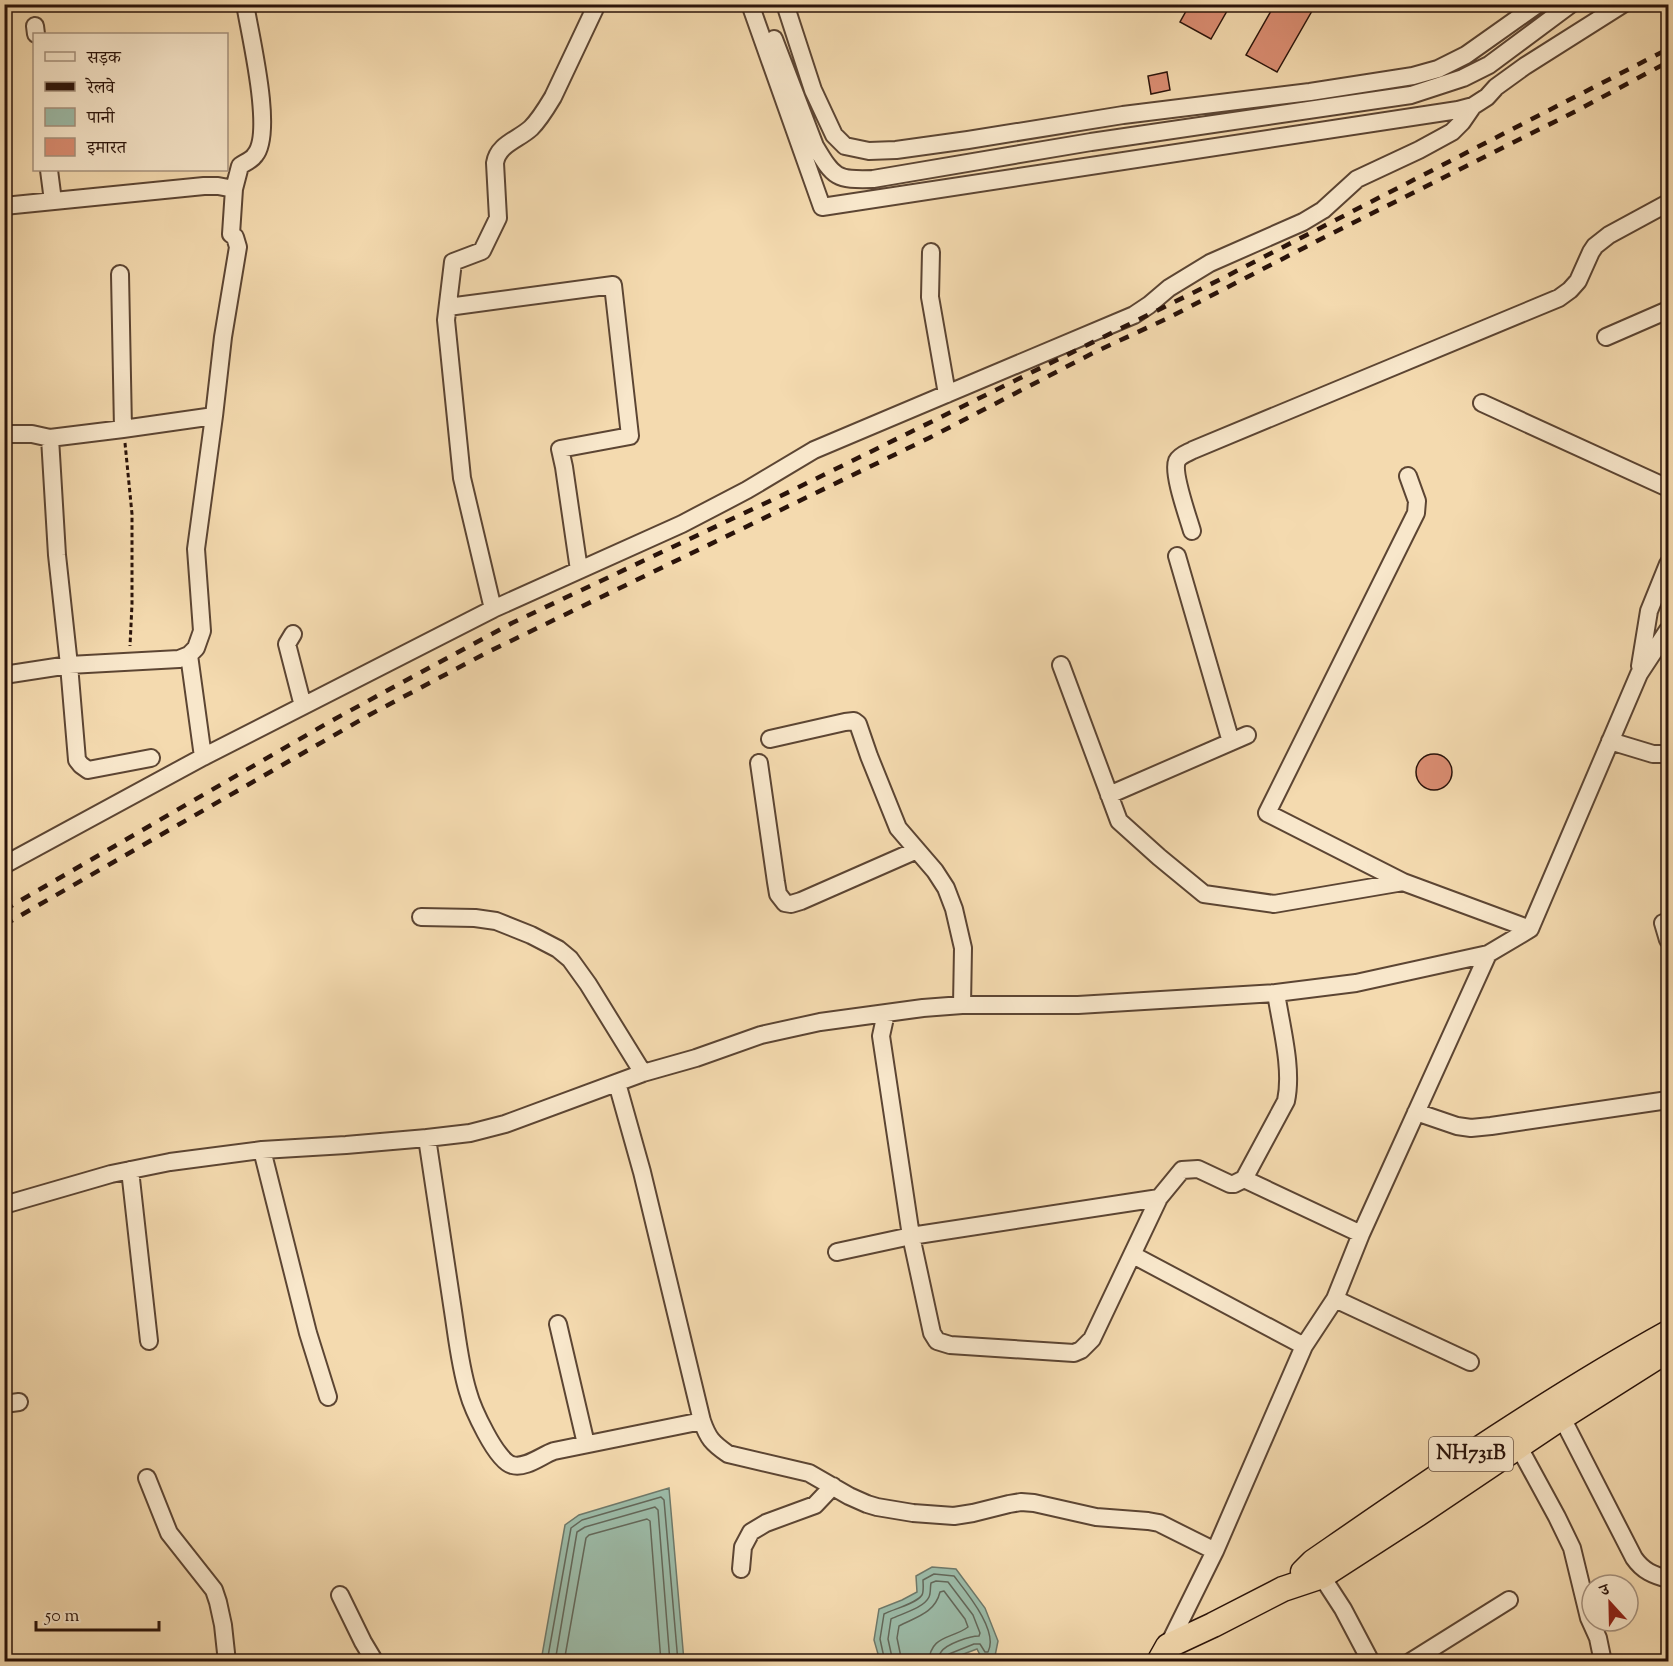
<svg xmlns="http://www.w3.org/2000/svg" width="1673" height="1666" viewBox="0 0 1673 1666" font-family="'Sorts Mill Goudy','Noto Serif Devanagari',serif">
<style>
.water{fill:#9cbba8;stroke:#6e7869;stroke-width:1.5}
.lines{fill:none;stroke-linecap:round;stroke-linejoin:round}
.shore{stroke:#636759;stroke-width:1.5}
.building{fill:#db8d72;stroke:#2a130a;stroke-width:1.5}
.minor-casing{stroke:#5c4533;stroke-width:20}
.highway-casing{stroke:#2a130a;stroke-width:27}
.path{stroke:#2a130a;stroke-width:3;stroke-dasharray:4.5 3;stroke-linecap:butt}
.minor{stroke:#f8e7cb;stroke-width:16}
.highway{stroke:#f4daaf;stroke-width:24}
.rail{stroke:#2a130a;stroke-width:4.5;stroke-dasharray:10 10;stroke-linecap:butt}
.labels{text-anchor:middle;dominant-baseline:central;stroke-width:6;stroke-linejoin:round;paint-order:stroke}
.shield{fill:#f8e7cb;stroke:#685344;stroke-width:1.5}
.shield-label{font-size:20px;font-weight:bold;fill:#2a130a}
</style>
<rect width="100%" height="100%" fill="#f4daaf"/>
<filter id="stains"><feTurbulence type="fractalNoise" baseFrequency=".00333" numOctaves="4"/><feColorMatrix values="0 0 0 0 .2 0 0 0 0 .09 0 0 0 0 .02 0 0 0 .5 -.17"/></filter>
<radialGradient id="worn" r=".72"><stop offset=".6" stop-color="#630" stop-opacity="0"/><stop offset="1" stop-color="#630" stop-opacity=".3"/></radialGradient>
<path class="water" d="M669 1488 684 1661H541L565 1525 579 1515Z
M932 1567 956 1569 985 1608 998 1641 994 1661H983L977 1649 945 1661H880L874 1640 879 1609 902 1600 917 1592 916 1576Z"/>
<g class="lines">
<path class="shore" d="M547 1662 571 1528 582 1520 661 1497 664 1500 678 1662
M555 1662 577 1532 585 1527 655 1507 658 1510 670 1662
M564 1662 586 1538 589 1535 647 1519 650 1521 661 1662
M885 1662 880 1639 884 1614C893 1609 916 1604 922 1595 924 1591 923 1584 923 1580L934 1574 954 1576C967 1593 999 1631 988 1652H985L980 1644H974L949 1654 946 1657V1662
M893 1662 888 1639 891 1619C901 1614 924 1608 929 1597 931 1593 930 1587 931 1583L936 1581 948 1582 973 1615 980 1633 979 1636C970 1636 946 1644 941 1652 938 1656 939 1657 938 1662
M902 1662 897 1638 899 1626C916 1617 935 1613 940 1592L944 1591 965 1619 968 1627C952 1639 930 1635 929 1662"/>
</g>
<path class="building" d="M1190 4H1231L1211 39 1180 22Z
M1275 4H1316L1277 72 1246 55Z
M1167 72 1170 90 1151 94 1148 76Z
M1416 772a18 18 0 1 1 36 0a18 18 0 1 1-36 0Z"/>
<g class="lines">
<defs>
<path id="minor" d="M750 4 822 207 1458 110 1473 106 1487 97 1496 87 1525 66 1623 4
M785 4 813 90 834 135 845 146 869 151 896 150 968 140 1123 115 1310 92 1413 76 1438 69 1466 55 1538 4
M35 26 36 34
M774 39 815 146C834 178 836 180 873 179L1091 142 1411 95 1463 78 1489 65 1571 4
M49 170 53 201
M4 206 204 186H218L234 189
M931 252 930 297 947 394
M120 274 123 429
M448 307 613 285 630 436 560 449 564 467 579 570
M1606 337 1668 310
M1482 403 1668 488
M4 434H32L50 438 123 429 214 416 223 337 238 247 235 237 231 234 234 189 240 166C244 163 252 160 255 155 274 133 250 35 245 4
M1192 531C1188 517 1172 473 1177 461 1180 455 1188 453 1193 450L1559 298 1570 290 1578 281 1591 252 1595 246 1609 235 1668 203
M1177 556 1231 742
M493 609 462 478 446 320 453 262 482 251 498 218 495 163C498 144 518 140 531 128 540 119 547 107 553 97L597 4
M293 634 287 644 303 706
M189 655 203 757
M1061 665 1119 821 1159 857 1204 894 1274 904 1403 882 1530 929
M1640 666 1649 611 1668 564
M4 675 69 665 57 555 50 438
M770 739 845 722 854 721 858 724 869 756 898 828 935 871 946 888 954 909 963 948 962 1005
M1610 741 1653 754H1668
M151 758 88 770 81 765 77 760 69 665 179 659 189 655 196 648 202 631 196 549 214 416
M759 763 776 882 778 894 785 903 791 904 801 901 917 850
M1109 795 1247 735
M4 865 203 757 493 609 682 524 747 490 814 450 1134 315 1149 305 1169 288 1210 263 1303 222 1323 210 1357 179 1419 150 1452 132 1462 122 1473 106
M1403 882 1267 813 1416 513 1417 501 1408 476
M421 917 475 918 496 921 531 935 558 949 570 959 588 984 643 1073
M1663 923 1668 940
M886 1013 881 1036 911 1236 1159 1198 1182 1170 1198 1169 1230 1184H1234L1244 1179 1286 1101C1293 1069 1281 1026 1276 993
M617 1083 642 1172 702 1421C708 1438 712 1443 728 1454L809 1473 849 1496 867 1504 877 1507 913 1513 954 1516 973 1513 1009 1504 1021 1502 1034 1503 1096 1517 1148 1521 1159 1523 1215 1551
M1416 1112 1457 1126 1471 1128 1491 1126 1668 1100
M427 1138C436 1196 444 1253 453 1311 457 1337 460 1366 468 1392 472 1407 496 1461 512 1465 526 1469 542 1455 554 1451L702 1421
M262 1150 308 1333 328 1397
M130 1170 149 1341
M1244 1179 1361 1234
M4 1205 111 1174 170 1162 262 1150 346 1145 427 1138 470 1133 505 1124 643 1073 696 1058 761 1035 820 1022 923 1008 962 1005H1078L1276 993 1356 983 1488 954
M837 1252 911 1236 932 1333 937 1341 950 1345 1074 1353 1081 1350 1092 1339 1159 1198
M1133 1255 1304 1346
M1335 1299 1470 1362
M558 1324 586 1444
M4 1404 19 1402
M1557 1408 1634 1558C1643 1571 1653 1575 1668 1579
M1514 1438 1557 1517 1572 1548 1589 1618 1598 1638 1603 1662
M147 1478 169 1533 214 1590 218 1602 223 1625 227 1662
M741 1569 743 1547 751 1532 766 1523 815 1505 833 1486
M1317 1569 1343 1609 1371 1662
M340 1595 363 1642 375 1662
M1168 1646 1215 1551 1304 1346 1335 1299 1361 1234 1488 954 1530 929 1639 674 1668 630
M1410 1662 1509 1600"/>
<path id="highway" d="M1303 1572 1313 1562C1429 1482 1545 1401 1668 1333
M1159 1662 1168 1646 1213 1625 1283 1589 1322 1576 1418 1514 1562 1417 1668 1350"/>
</defs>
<use href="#minor" class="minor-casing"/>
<use href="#highway" class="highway-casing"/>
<path class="path" d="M125 443 132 514V604L130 646"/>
<use href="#minor" class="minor"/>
<use href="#highway" class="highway"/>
<path class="rail" d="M4 910 331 721 512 623 793 490 1221 279 1668 49
M4 925 371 714 488 652 929 438 1093 353 1168 318 1321 239 1578 110 1668 62"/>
</g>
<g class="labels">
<rect class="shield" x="1429" y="1437" width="84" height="34" rx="4.5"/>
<g class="shield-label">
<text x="1471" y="1454">NH731B</text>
</g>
</g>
<rect width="1673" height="1666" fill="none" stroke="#f4daaf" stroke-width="24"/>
<rect x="6" y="6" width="1661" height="1654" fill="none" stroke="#2a130a" stroke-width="3"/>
<rect x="12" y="12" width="1649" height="1642" fill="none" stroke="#2a130a" stroke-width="1.5"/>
<rect x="33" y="33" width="195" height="138" fill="#f8e7cb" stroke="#a6927e" stroke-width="1.5"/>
<rect x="45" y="52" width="30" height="9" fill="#f8e7cb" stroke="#a6927e" stroke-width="1.5"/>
<text x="87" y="63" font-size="18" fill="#2a130a">सड़क</text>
<rect x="45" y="82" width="30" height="9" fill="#2a130a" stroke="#a6927e" stroke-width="1.5"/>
<text x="87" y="93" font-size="18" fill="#2a130a">रेलवे</text>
<rect x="45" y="108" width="30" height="18" fill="#9cbba8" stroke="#a6927e" stroke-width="1.5"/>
<text x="87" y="123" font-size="18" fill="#2a130a">पानी</text>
<rect x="45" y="138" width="30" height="18" fill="#db8d72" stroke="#a6927e" stroke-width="1.5"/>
<text x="87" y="153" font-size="18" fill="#2a130a">इमारत</text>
<g transform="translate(1610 1603) rotate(338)"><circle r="28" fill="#f8e7cb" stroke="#a6927e" stroke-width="1.5"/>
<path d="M0-4.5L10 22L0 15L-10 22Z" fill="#8f2418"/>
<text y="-9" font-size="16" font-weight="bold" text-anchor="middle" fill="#2a130a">उ</text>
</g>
<path d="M36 1621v9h123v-9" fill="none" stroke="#2a130a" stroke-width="3"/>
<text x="45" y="1621" font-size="18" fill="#2a130a" stroke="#f8e7cb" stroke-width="4.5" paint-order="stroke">50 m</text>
<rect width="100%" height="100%" filter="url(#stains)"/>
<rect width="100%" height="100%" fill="url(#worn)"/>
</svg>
